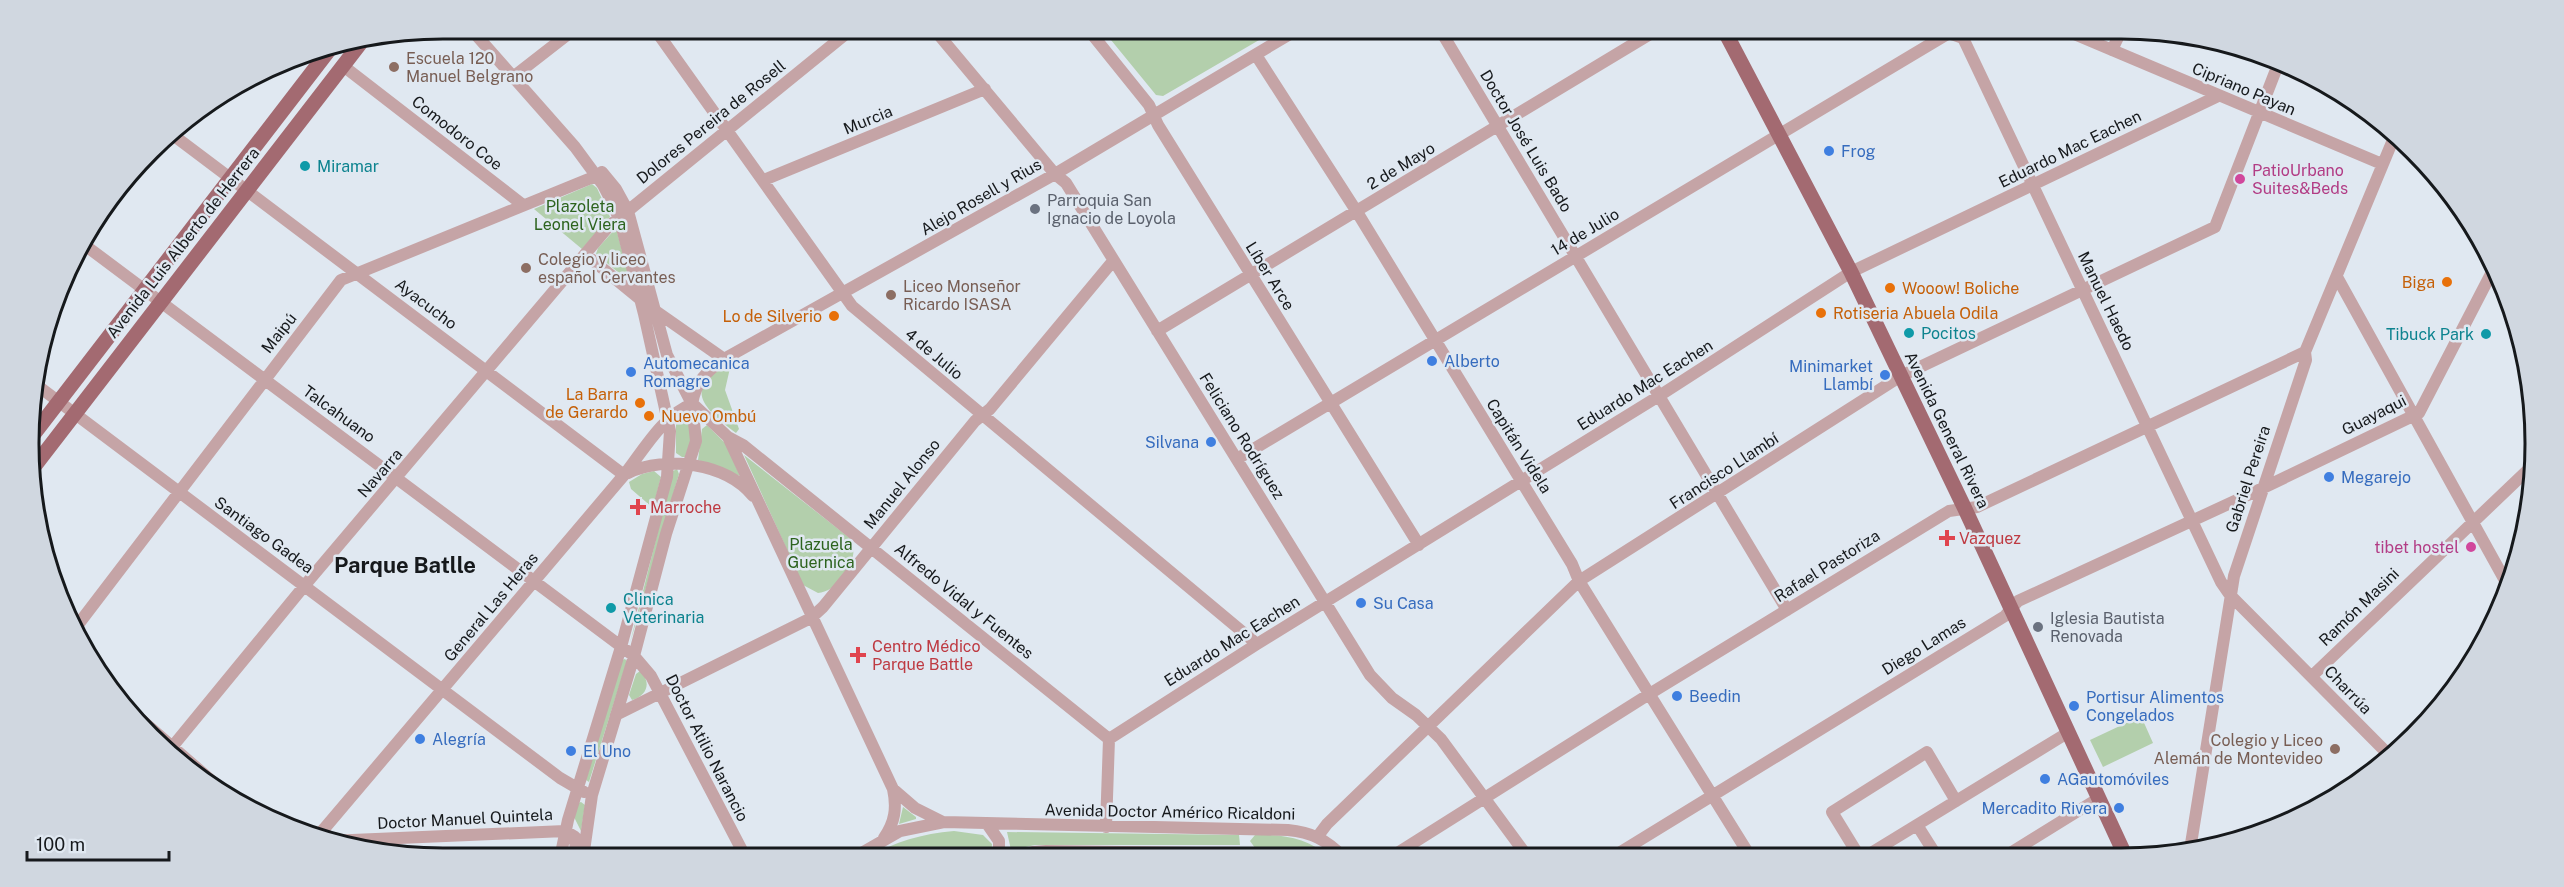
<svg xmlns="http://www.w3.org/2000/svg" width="2564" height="887" viewBox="0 0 2564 887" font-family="'Public Sans',sans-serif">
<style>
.green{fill:#b3cfac}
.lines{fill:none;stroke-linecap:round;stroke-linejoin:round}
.minor{stroke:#c5a4a6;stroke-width:12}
.major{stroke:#a36a71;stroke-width:15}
.education-dot{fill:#8d6e63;stroke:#e0e8f1;stroke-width:2}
.shop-dot{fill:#3f7fe0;stroke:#e0e8f1;stroke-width:2}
.culture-dot{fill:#0f9aa8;stroke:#e0e8f1;stroke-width:2}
.hotel-dot{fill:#d1479c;stroke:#e0e8f1;stroke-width:2}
.worship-dot{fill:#6b7280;stroke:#e0e8f1;stroke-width:2}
.food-dot{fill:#e8710a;stroke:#e0e8f1;stroke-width:2}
.health-dot{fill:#e0444e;stroke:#e0e8f1;stroke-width:2}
.labels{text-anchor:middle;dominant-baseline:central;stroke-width:5;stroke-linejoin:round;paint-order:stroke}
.education-label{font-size:16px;fill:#785e54;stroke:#e0e8f1;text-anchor:start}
.street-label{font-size:16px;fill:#16191c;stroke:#e0e8f1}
.shop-label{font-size:16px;fill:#366cbe;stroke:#e0e8f1;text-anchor:start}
.culture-label{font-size:16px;fill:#0d838f;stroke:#e0e8f1;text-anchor:start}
.hotel-label{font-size:16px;fill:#b23c85;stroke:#e0e8f1;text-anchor:start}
.worship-label{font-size:16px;fill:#5b616d;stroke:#e0e8f1;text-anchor:start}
.park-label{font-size:16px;fill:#2d631e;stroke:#e0e8f1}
.food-label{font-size:16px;fill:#c56008;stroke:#e0e8f1;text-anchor:end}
.health-label{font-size:16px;fill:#be3a42;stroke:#e0e8f1;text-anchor:start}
.district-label{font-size:22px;font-weight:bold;fill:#16191c;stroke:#e0e8f1}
.rim{fill:none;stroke:#16191c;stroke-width:3}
</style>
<rect width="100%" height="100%" fill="#e0e8f1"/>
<path class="green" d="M1102 29H1278L1163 96 1156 95Z
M592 184 597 188 610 217 582 249 534 209Z
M616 228 628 273 625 278 596 254 598 248Z
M727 365 730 368 725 390 739 429 736 433C707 411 680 389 727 365Z
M684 414 688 417 691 440 685 457H682L676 453V421Z
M707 425 726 444 740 476 698 460 702 429Z
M744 455 851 539C861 559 839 591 818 593L803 585Z
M677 469 679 474 630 643 673 471Z
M654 471 661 477 653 508 631 489 629 482 642 474Z
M625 659 627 661 589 782 586 780 622 660Z
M640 671C652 682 647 696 632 700L629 695 636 674Z
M2141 716 2153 743 2103 767 2090 740Z
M581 802 585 805 581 831 574 817 578 803Z
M903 807 916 817V819L899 824Z
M954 831 983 835 992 844 991 857 868 858C895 841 922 834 954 831Z
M1007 832 1239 835 1240 845H1035L1011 850Z
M1255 835C1281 834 1309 838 1329 857H1307L1282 848H1255L1250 841Z"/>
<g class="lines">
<path class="minor" d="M470 28 575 147 603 185 614 206 622 228 644 314 670 431 667 477 621 647 568 820 560 858
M654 28 852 306 1257 644
M933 28 1055 174 1066 183 1370 675 1392 698 1416 715 1441 739 1527 856
M1087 28 1149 105 1158 125 1419 545
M1439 28 1787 610
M2060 28 2382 164
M1949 33 1963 38 2221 582 2230 595 2391 757
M2112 50 2122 29
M1256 55 1357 212 1572 564 1579 581 1750 856
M342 65 523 205
M513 77 576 28
M169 132 624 475
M764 180 985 89
M82 243 634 656 651 676 746 858
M585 254 640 299
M2337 277 2507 584
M654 310 724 359
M1157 331 1660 28
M34 383 560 778 584 792
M692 404C696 381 706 372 724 359L1055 174 1300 28
M693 404 728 437 893 789C897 808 895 822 884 838
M728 437 743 445 1109 739
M1237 459 1949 33
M628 473C666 455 726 463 753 496
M77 626 341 280 596 176
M2312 676 2534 464
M123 704 228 795
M616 715 811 618 823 607 975 421 990 409 1113 261
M1109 739 1257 644 1659 396 1851 272 2218 96
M168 752 305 585 608 227 853 28
M893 789 915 808 943 822
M988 825 999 841V857
M1917 825 1936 855
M1106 827 1109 739
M318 836 624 475C643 451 663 415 692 404
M1318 836 1327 824 1579 581 1901 376 2215 227 2279 62
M329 841 565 831 575 837 576 857
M2190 850 2234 576 2306 360 2305 352 2395 135
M2007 855 2099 798
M1614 856 2005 616 2018 601 2263 488 2419 413 2494 268
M1859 856 1832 812 1927 752 1956 801
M1866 856 2069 732
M1013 857 1033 852 1046 851 1274 854 1292 857
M1391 857 1651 693 1949 511 1977 507 2305 352
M583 858 592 795 634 656 666 534 696 441 692 404 667 355 628 211 616 189 602 172
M853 858 900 831 944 822 1288 830C1311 832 1327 840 1343 857"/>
<path class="major" d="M1723 28 1851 272 1965 509 2125 855
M30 439 333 45
M30 472 366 36"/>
</g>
<g class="education-dot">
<circle cx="394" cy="67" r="6"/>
<circle cx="526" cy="268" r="6"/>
<circle cx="891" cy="295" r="6"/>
<circle cx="2335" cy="749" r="6"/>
</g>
<g class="shop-dot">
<circle cx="1829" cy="151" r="6"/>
<circle cx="1432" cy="361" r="6"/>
<circle cx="631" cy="372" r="6"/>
<circle cx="1885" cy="375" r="6"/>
<circle cx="1211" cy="442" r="6"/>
<circle cx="2329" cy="477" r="6"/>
<circle cx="1361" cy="603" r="6"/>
<circle cx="1677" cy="696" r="6"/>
<circle cx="2074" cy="706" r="6"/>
<circle cx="420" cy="739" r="6"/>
<circle cx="571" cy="751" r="6"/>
<circle cx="2045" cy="779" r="6"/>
<circle cx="2119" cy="808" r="6"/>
</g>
<g class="culture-dot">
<circle cx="305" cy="166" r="6"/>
<circle cx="1909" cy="333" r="6"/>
<circle cx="2486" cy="334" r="6"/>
<circle cx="611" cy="608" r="6"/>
</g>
<g class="hotel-dot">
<circle cx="2240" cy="179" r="6"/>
<circle cx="2471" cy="547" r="6"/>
</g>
<g class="worship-dot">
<circle cx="1035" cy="209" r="6"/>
<circle cx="2038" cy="627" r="6"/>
</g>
<g class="food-dot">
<circle cx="2447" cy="282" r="6"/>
<circle cx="1890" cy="288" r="6"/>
<circle cx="1821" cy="313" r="6"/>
<circle cx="834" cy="316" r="6"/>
<circle cx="640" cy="403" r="6"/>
<circle cx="649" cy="416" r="6"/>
</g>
<g class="health-dot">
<path d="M635 498h6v6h6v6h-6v6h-6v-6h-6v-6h6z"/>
<path d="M1944 529h6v6h6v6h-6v6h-6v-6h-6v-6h6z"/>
<path d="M855 646h6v6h6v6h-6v6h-6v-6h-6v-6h6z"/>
</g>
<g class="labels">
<g class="education-label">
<text x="406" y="58">Escuela 120<tspan x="406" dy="18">Manuel Belgrano</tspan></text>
<text x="538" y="259">Colegio y liceo<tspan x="538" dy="18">español Cervantes</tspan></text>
<text x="903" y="286">Liceo Monseñor<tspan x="903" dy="18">Ricardo ISASA</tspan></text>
<text x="2323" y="740" text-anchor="end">Colegio y Liceo<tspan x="2323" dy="18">Alemán de Montevideo</tspan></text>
</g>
<g class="street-label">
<text transform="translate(2244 89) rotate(23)">Cipriano Payan</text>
<text transform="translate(868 120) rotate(-22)">Murcia</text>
<text transform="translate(711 122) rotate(-39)">Dolores Pereira de Rosell</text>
<text transform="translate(457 133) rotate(38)">Comodoro Coe</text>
<text transform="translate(1526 141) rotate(59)">Doctor José Luis Bado</text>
<text transform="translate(2070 149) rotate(-26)">Eduardo Mac Eachen</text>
<text transform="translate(1401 166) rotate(-31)">2 de Mayo</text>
<text transform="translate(981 197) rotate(-30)">Alejo Rosell y Rius</text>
<text transform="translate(1585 232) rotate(-31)">14 de Julio</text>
<text transform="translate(183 243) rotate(-52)">Avenida Luis Alberto de Herrera</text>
<text transform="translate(1270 276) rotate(58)">Líber Arce</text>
<text transform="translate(2106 301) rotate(64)">Manuel Haedo</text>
<text transform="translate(426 304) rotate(37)">Ayacucho</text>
<text transform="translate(279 333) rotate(-52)">Maipú</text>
<text transform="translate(934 354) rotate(40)">4 de Julio</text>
<text transform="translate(1645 385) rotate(-32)">Eduardo Mac Eachen</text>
<text transform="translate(339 414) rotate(36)">Talcahuano</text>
<text transform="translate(2374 415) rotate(-27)">Guayaqui</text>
<text transform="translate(1947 430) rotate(64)">Avenida General Rivera</text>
<text transform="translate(1242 436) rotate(58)">Feliciano Rodríguez</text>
<text transform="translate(1519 446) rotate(58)">Capitán Videla</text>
<text transform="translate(1724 471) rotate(-33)">Francisco Llambí</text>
<text transform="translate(380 473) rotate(-49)">Navarra</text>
<text transform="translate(2248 479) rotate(-72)">Gabriel Pereira</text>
<text transform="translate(902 484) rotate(-51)">Manuel Alonso</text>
<text transform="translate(264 535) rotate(36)">Santiago Gadea</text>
<text transform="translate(1827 566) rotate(-32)">Rafael Pastoriza</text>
<text transform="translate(964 601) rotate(39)">Alfredo Vidal y Fuentes</text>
<text transform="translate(491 607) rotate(-50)">General Las Heras</text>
<text transform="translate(2359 607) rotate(-44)">Ramón Masini</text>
<text transform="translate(1232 641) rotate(-32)">Eduardo Mac Eachen</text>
<text transform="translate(1924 646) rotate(-32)">Diego Lamas</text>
<text transform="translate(2348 690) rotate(46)">Charrúa</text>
<text transform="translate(707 748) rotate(63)">Doctor Atilio Narancio</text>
<text transform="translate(1170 812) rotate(1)">Avenida Doctor Américo Ricaldoni</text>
<text transform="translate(465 819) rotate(-3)">Doctor Manuel Quintela</text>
</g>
<g class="shop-label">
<text x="1841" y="151">Frog</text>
<text x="1444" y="361">Alberto</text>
<text x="643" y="363">Automecanica<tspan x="643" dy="18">Romagre</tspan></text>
<text x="1873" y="366" text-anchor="end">Minimarket<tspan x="1873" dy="18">Llambí</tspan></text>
<text x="1199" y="442" text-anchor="end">Silvana</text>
<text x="2341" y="477">Megarejo</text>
<text x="1373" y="603">Su Casa</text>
<text x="1689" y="696">Beedin</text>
<text x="2086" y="697">Portisur Alimentos<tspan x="2086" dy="18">Congelados</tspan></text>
<text x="432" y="739">Alegría</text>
<text x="583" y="751">El Uno</text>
<text x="2057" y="779">AGautomóviles</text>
<text x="2107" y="808" text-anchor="end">Mercadito Rivera</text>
</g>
<g class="culture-label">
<text x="317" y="166">Miramar</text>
<text x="1921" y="333">Pocitos</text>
<text x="2474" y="334" text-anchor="end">Tibuck Park</text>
<text x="623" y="599">Clinica<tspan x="623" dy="18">Veterinaria</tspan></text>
</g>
<g class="hotel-label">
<text x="2252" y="170">PatioUrbano<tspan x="2252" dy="18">Suites&amp;Beds</tspan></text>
<text x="2459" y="547" text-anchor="end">tibet hostel</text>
</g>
<g class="worship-label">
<text x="1047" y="200">Parroquia San<tspan x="1047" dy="18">Ignacio de Loyola</tspan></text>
<text x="2050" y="618">Iglesia Bautista<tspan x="2050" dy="18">Renovada</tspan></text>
</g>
<g class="park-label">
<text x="580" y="206">Plazoleta<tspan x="580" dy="18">Leonel Viera</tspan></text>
<text x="821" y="544">Plazuela<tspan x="821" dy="18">Guernica</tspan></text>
</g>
<g class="food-label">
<text x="2435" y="282">Biga</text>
<text x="1902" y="288" text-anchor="start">Wooow! Boliche</text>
<text x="1833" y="313" text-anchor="start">Rotiseria Abuela Odila</text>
<text x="822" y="316">Lo de Silverio</text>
<text x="628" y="394">La Barra<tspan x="628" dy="18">de Gerardo</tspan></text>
<text x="661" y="416" text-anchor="start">Nuevo Ombú</text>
</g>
<g class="health-label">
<text x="650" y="507">Marroche</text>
<text x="1959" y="538">Vazquez</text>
<text x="872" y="646">Centro Médico<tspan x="872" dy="18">Parque Battle</tspan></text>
</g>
<g class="district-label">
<text x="405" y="565">Parque Batlle</text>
</g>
</g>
<path d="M0 0H2564V887H0ZM443 39H2121A404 404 0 0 1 2525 443V444A404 404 0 0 1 2121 848H443A404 404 0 0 1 39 444V443A404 404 0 0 1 443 39Z" fill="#d0d7e0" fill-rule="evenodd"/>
<path class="rim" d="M443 39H2121A404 404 0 0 1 2525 443V444A404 404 0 0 1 2121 848H443A404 404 0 0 1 39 444V443A404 404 0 0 1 443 39Z"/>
<path d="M27 851v9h142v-9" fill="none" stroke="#16191c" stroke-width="3"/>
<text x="36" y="851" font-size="18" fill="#16191c" stroke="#e0e8f1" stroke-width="4.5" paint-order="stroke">100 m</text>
</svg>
